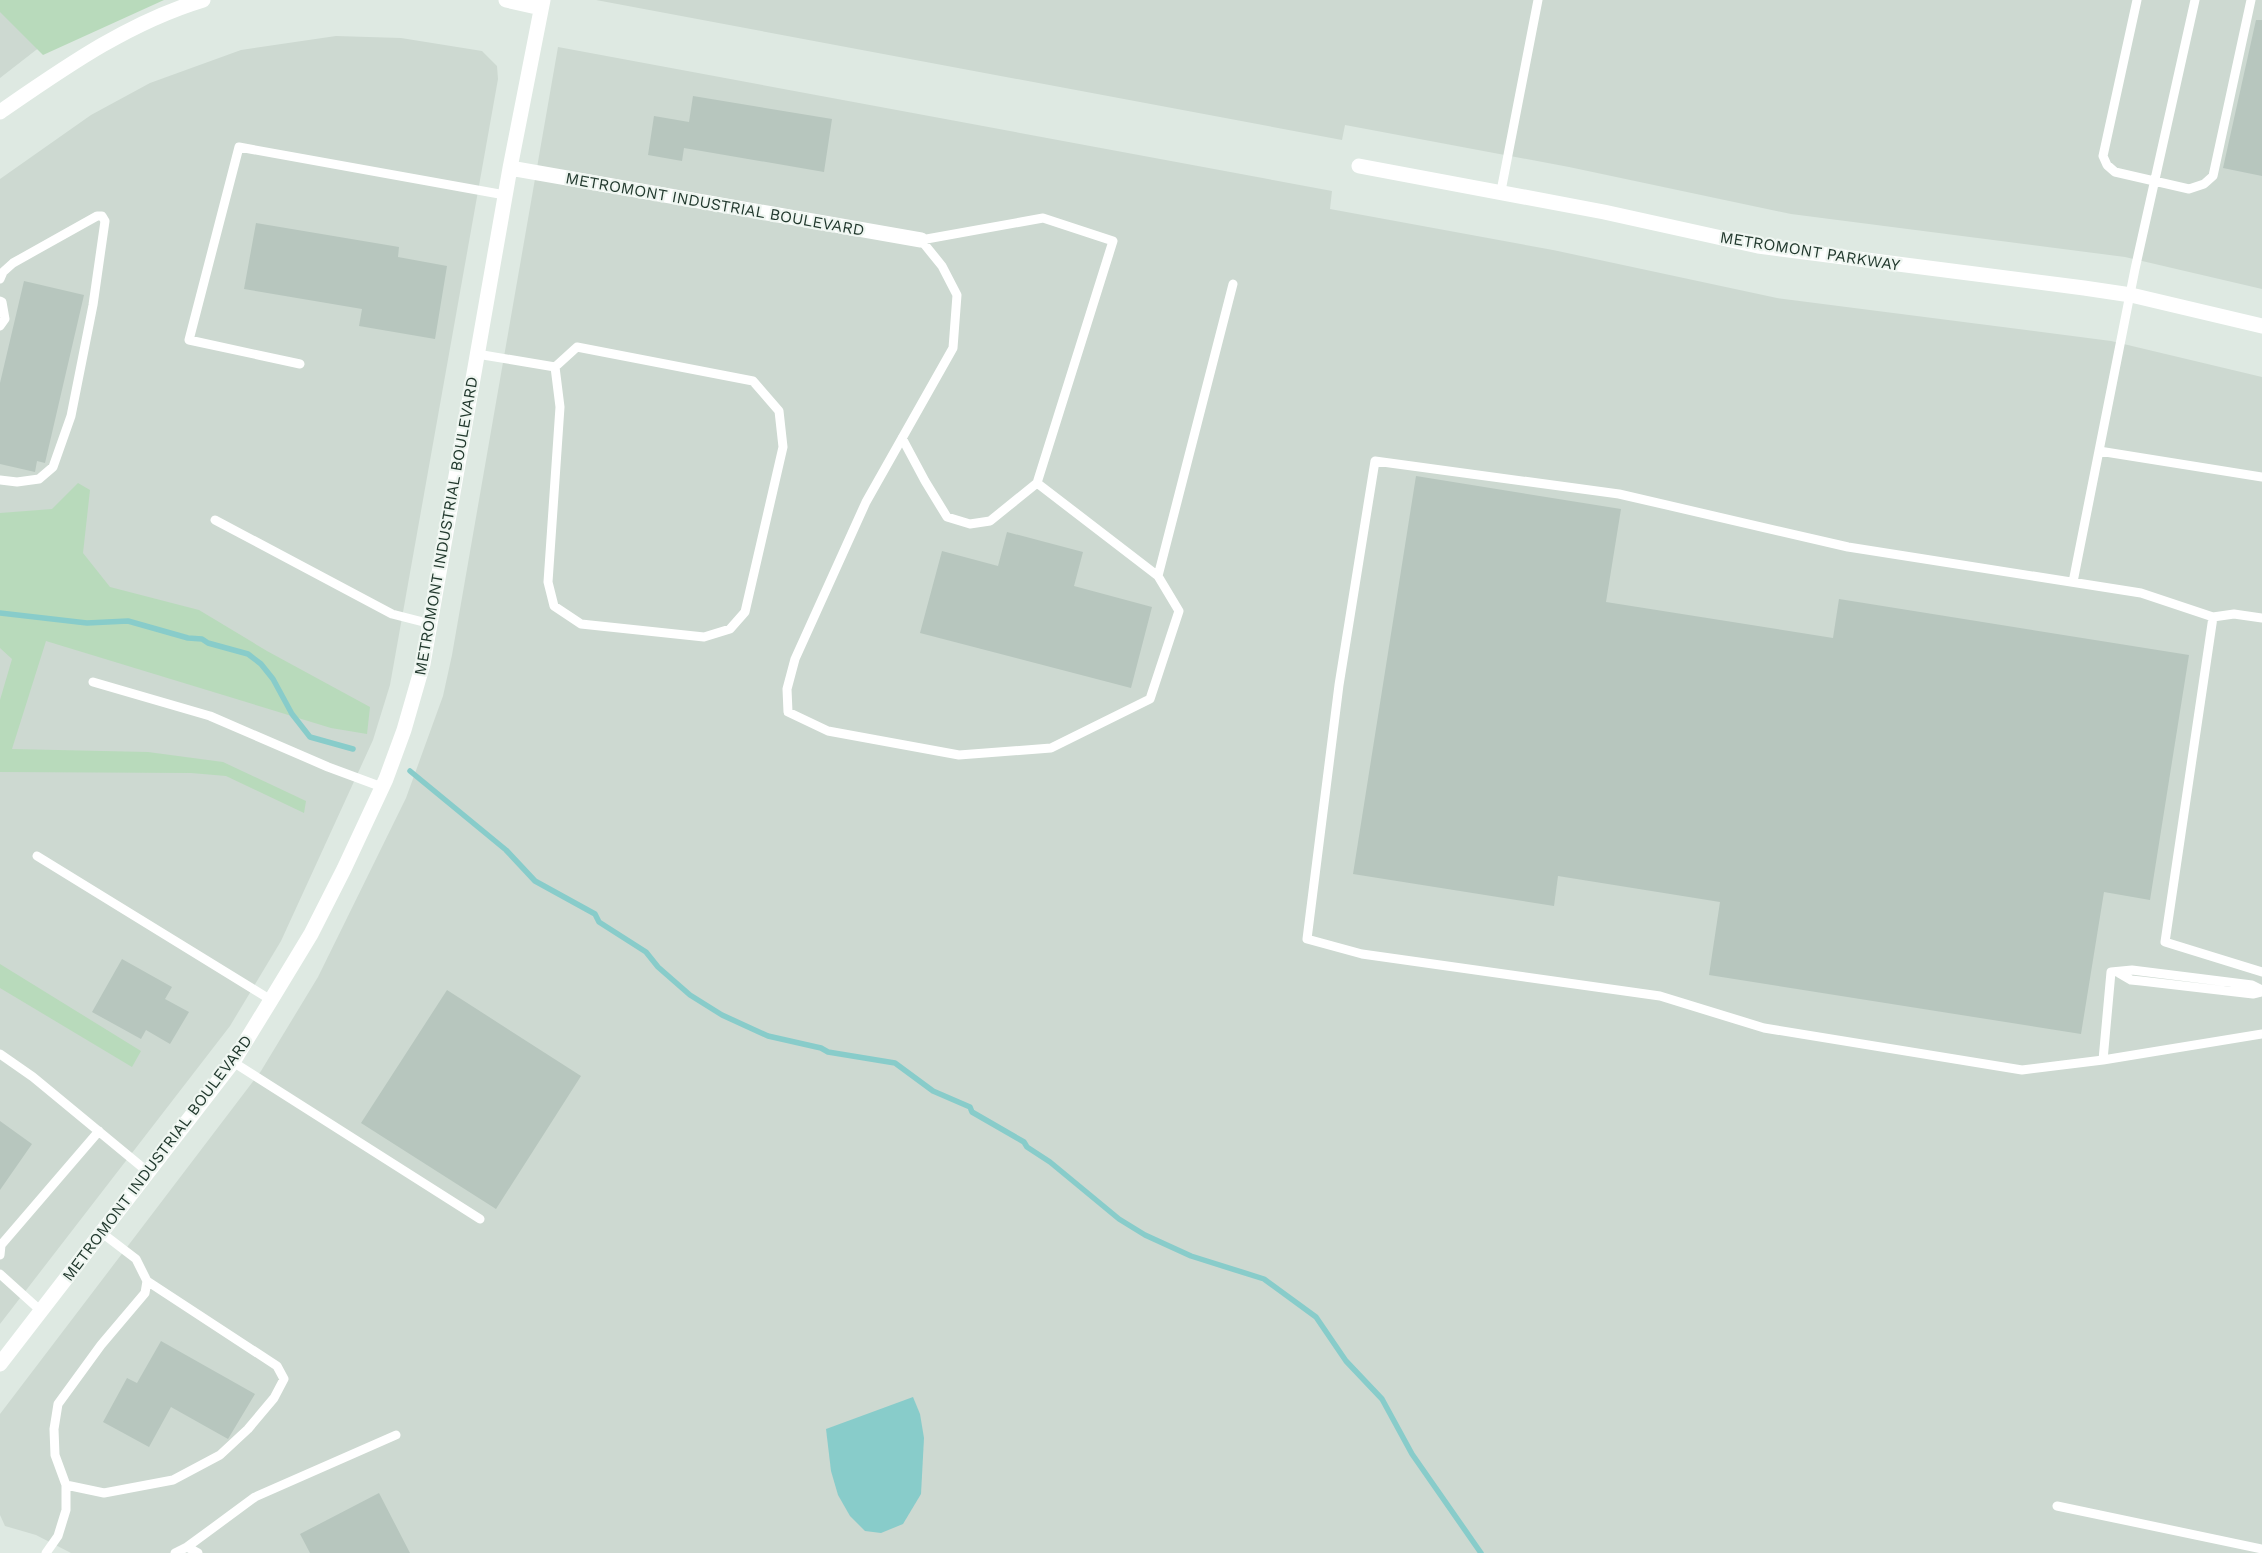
<svg xmlns="http://www.w3.org/2000/svg" width="2262" height="1553" viewBox="0 0 2262 1553" font-family="'Work Sans',sans-serif">
<style>
.built{fill:#cdd9d1}
.green{fill:#b8dabb}
.water{fill:#88ccca}
.lines{fill:none;stroke-linecap:round;stroke-linejoin:round}
.stream{stroke:#88ccca;stroke-width:5.5}
.building{fill:#b7c6be}
.lane{stroke:#fff;stroke-width:9}
.street{stroke:#fff;stroke-width:15}
.labels{text-anchor:middle;dominant-baseline:central;stroke-width:4.5;stroke-linejoin:round;paint-order:stroke}
.street-label{font-size:16px;fill:#21382d;stroke:#eff6f1}
</style>
<rect width="100%" height="100%" fill="#dee9e2"/>
<path class="built" d="M0 0H129L36 50 0 78Z
M596 0H2262V289L2125 257 1791 214 1569 167 1345 125 1342 140Z
M336 36 401 38 482 51 497 66 498 79 390 685 373 740 281 941 230 1026 0 1324V179L91 115 150 83 241 50Z
M558 47 1332 191 1330 209 1553 250 1777 298 2111 341 2262 377V1553H71L36 1535 5 1526 0 1515V1414L261 1071 318 977 406 798 443 696 452 655Z"/>
<path class="green" d="M0 0H164L43 55 0 12Z
M78 483 90 490 83 553 110 587 199 610 267 651 370 707 367 734 331 728 46 641 12 749 148 752 223 762 306 801 304 813 226 776 191 773 0 772V700L12 659 0 648V513L52 509Z
M0 964 141 1051 132 1067 0 988Z"/>
<path class="water" d="M913 1397 920 1414 924 1438 921 1494 903 1524 881 1533 865 1531 850 1516 838 1495 831 1471 826 1429Z"/>
<g class="lines">
<path class="stream" d="M0 613 87 623 128 621 188 638 202 639 208 643 248 654 261 664 273 679 292 714 310 737 353 749
M410 771 506 850 535 881 595 914 599 922 646 952 658 967 690 995 722 1015 768 1036 821 1048 828 1052 895 1063 933 1091 970 1107 972 1112 1024 1142 1027 1147 1050 1162 1119 1219 1145 1235 1191 1256 1264 1279 1316 1317 1346 1361 1382 1399 1412 1454 1481 1553"/>
</g>
<path class="building" d="M2256 20H2262V176L2223 168Z
M693 96 832 119 824 172 684 148 682 161 648 155 654 116 689 122Z
M256 223 399 247 398 257 447 266 435 339 359 326 362 309 244 289Z
M24 281 84 295 45 463 37 461 35 472 0 464V383Z
M1416 476 1621 509 1606 602 1833 638 1839 599 2189 655 2150 900 2104 892 2081 1034 1709 975 1720 902 1558 876 1554 906 1353 874Z
M1007 532 1083 552 1074 586 1152 607 1131 688 920 633 942 551 998 566Z
M122 959 172 987 165 999 189 1012 170 1044 146 1030 141 1039 92 1012Z
M447 990 581 1076 496 1209 361 1123Z
M0 1121 32 1144 0 1190Z
M161 1341 255 1394 228 1439 171 1407 149 1447 103 1422 127 1378 137 1383Z
M379 1493 410 1553H310L300 1534Z"/>
<g class="lines">
<path class="lane" d="M2137 0 2103 156 2107 165 2115 172 2189 189 2204 184 2213 176 2251 0
M1501 191 1538 0
M0 279 3 272 13 263 97 216H102L105 221 93 305 71 416 53 467 39 479 17 482 0 480
M0 301 2 302 5 319 0 326
M477 354 555 367 577 347 753 381 779 411 783 447 745 612 730 629 704 637 581 624 554 606 548 582 560 407 555 367
M300 364 189 340 239 147 505 195
M902 438 925 481 947 517 970 524 990 521 1037 483 1113 241 1043 218 921 240 942 266 957 295 953 348 866 502 795 659 787 689 788 712 828 731 959 755 1051 748 1150 699 1179 611 1158 576
M2099 451 2262 477
M1037 483 1158 576 1233 284
M215 520 392 614 431 624
M2073 582 2135 269 2195 0
M2213 617 2234 614 2262 618
M93 682 210 716 328 767 382 787
M37 856 271 1000
M2262 972 2165 942 2213 617 2141 593 1848 547 1619 494 1375 461 1339 685 1307 939 1362 954 1660 996 1764 1028 2022 1070 2103 1060 2262 1034
M2119 973 2131 980 2141 981 2253 994 2262 992
M0 1054 33 1077 148 1172
M2103 1060 2111 972 2132 970 2252 985 2262 990
M233 1062 480 1219
M0 1255 1 1245 99 1131
M0 1274 41 1311
M66 1485 104 1493 173 1480 220 1455 248 1429 274 1398 284 1379 277 1366 147 1281
M2057 1506 2262 1549
M187 1547 255 1497 396 1435
M46 1553 58 1536 66 1510V1485L55 1455 54 1429 58 1404 101 1345 145 1293 147 1281 136 1259 102 1233
M175 1553 187 1547 198 1553"/>
<path class="street" d="M506 0 541 8
M0 112C64 68 127 23 203 0
M1359 166 1604 212 1758 246 2084 288 2131 295 2262 326
M510 168 921 240
M0 1364 233 1062 271 1000 311 934 344 869 386 779 404 730 423 664 510 168 543 0"/>
</g>
<g class="labels">
<g class="street-label">
<text transform="translate(715 204) rotate(10)">METROMONT INDUSTRIAL BOULEVARD</text>
<text transform="translate(1810 251) rotate(9)">METROMONT PARKWAY</text>
<text transform="translate(446 526) rotate(-80)">METROMONT INDUSTRIAL BOULEVARD</text>
<text transform="translate(157 1158) rotate(-53)">METROMONT INDUSTRIAL BOULEVARD</text>
</g>
</g>
</svg>
